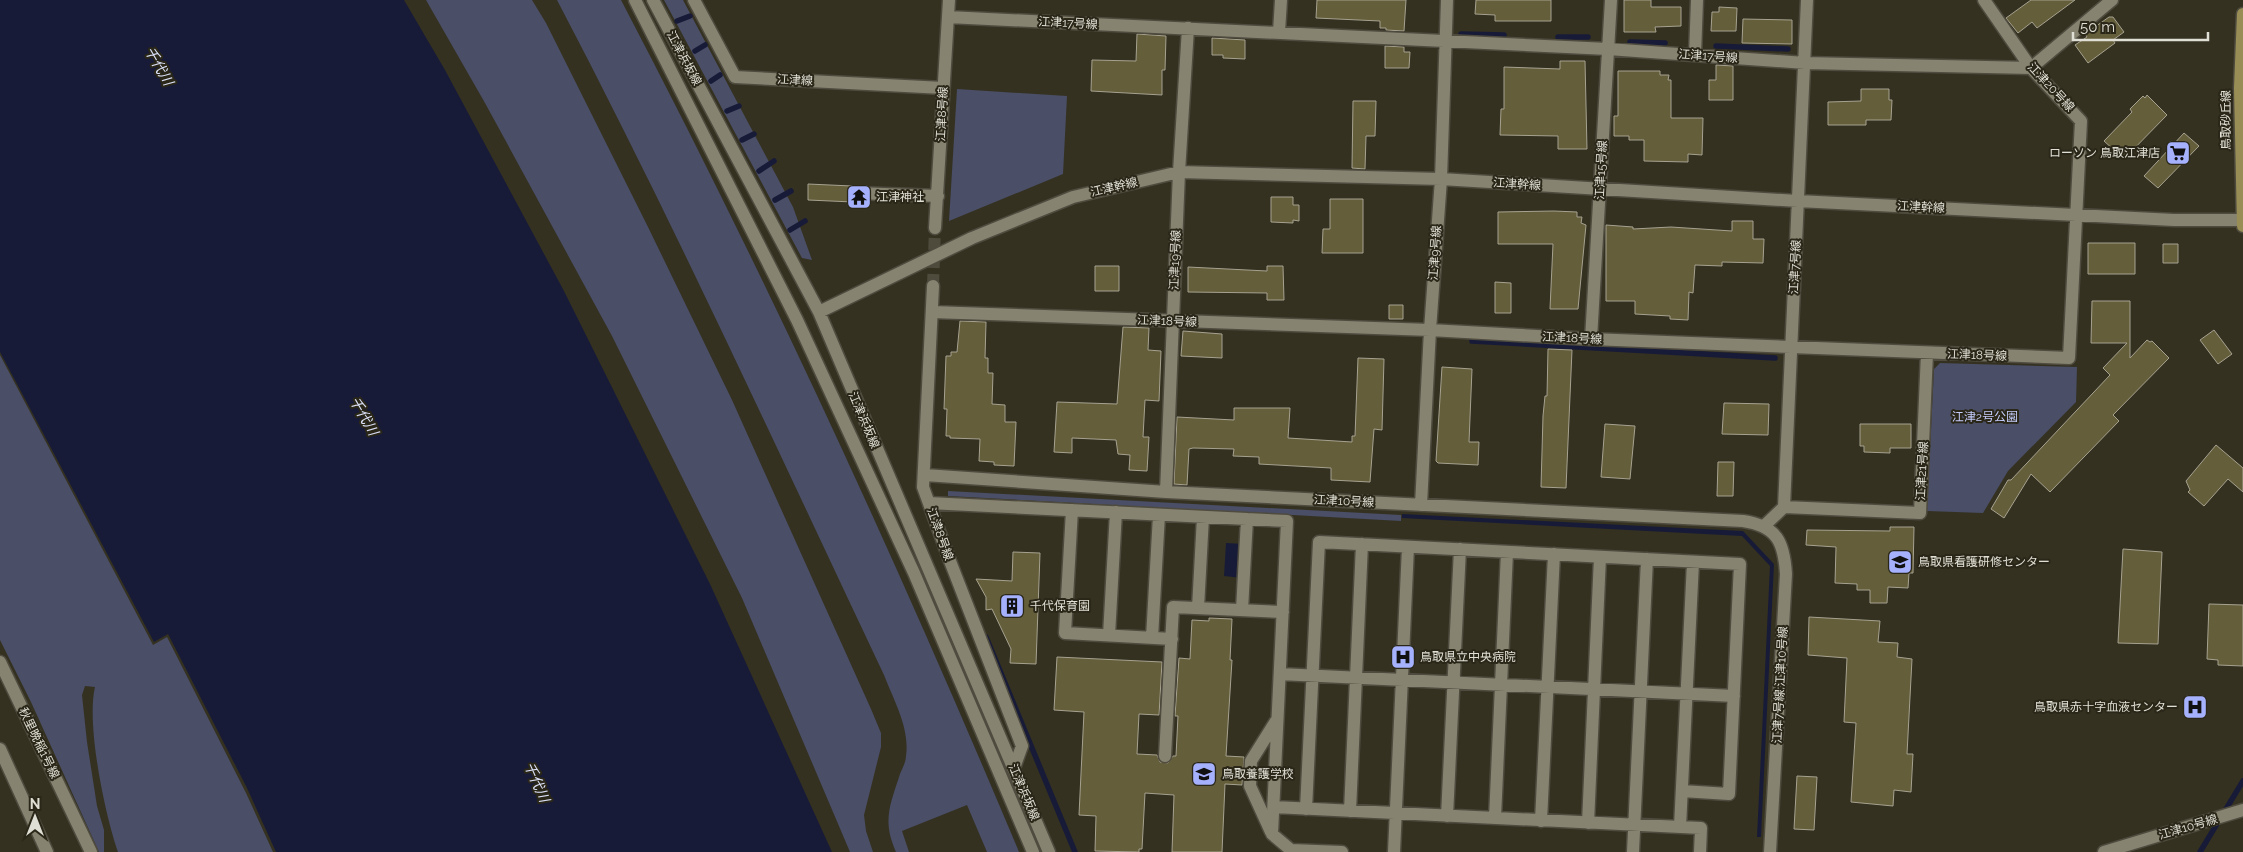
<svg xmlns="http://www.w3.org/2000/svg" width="2243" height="852" viewBox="0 0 2243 852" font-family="Raleway,'Noto Sans JP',sans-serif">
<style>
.green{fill:#4a4e66}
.water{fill:#181b37}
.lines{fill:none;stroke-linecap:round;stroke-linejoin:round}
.stream{stroke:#181b37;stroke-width:5.5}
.building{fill:#655e3b;stroke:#a6a290}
.minor-tunnel{stroke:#4e4b3c;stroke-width:12;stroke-dasharray:12 6;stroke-linecap:butt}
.minor-casing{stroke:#4f4c3f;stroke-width:15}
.major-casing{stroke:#4f4c3f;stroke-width:15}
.minor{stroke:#868371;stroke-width:12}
.major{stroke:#988d55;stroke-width:12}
.labels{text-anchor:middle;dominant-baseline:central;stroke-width:4;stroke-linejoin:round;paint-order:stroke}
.street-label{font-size:12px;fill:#e0dfd5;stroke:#2a2718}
.poi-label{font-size:12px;fill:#e0dfd5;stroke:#2a2718;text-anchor:start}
.park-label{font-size:12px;fill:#c4ccfb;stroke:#2a2718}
.water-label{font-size:14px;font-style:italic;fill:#dce1f9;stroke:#2a2718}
</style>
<rect width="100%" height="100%" fill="#343121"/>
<path class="green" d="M426 0H532L546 23 648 227 732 400 871 709 881 733V747L864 815 866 831 873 852H850L742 598 612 336 485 103Z
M557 0H621C767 278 898 563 1019 852H987L967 805 902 831 909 852H896C882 821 890 805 900 774 902 769 906 762 906 756 910 728 894 701 884 675 777 449 673 221 557 0Z
M664 0H683L793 207 812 260 802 258Z
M957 89 1067 96 1063 174 949 221Z
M0 355 153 645 167 637 246 793 273 852H118C105 815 86 724 95 687L85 686 82 695 87 742 97 806 104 830V852H99L31 702 0 640Z
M1940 363 2077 367 2076 402 2008 471 1983 513 1927 511 1934 369Z
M948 491 1401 515V521L948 496Z"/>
<path class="water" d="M0 0H404L445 70 564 291 710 584 832 852H276L247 788 168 634 154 642 0 352Z
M1402 514 1743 531 1774 564 1761 837H1757L1770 566 1742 536 1402 518Z
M1226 543 1244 544 1242 578 1224 576Z"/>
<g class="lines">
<path class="stream" d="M677 21 690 16
M1461 34 1504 35
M1558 37H1588
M1630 42 1665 43
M1716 46 1788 49
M695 51 705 45
M711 81 720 75
M727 111 739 106
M742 140 754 134
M759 171 774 161
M775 200 791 191
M790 230 805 221
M1472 341 1775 358
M986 637 1075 852
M2200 852 2243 781"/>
</g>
<path class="building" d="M1317 0H1406L1404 31 1386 30V28H1380V21L1316 18Z
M1476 0H1551V21H1495V15L1475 14Z
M1624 0H1651V7H1681V26L1655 27 1656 32H1624Z
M2031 0H2075L2037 28 2032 22 2018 33 2006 18Z
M1719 7 1737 8 1736 31H1711L1712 12H1719Z
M2109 17H2113L2124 32 2113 40 2115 43 2088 63 2075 45 2087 37 2085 34Z
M1743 19 1792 20V44L1742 43Z
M1137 34 1166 36 1165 70H1162V95L1091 91 1092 60 1136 61Z
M1212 38 1245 40V59L1223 58V55H1212Z
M1385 46 1404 47V52H1410L1409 68H1385Z
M1560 61H1585L1587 149H1558V136L1500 135 1501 109H1504V67L1560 69Z
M1716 65 1733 66V100H1709V80H1716Z
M1618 71H1660V75H1669L1668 80H1671V118H1703L1702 155 1688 154V162L1644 161V140H1629V136H1614V116H1618Z
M1861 89H1889V100H1892L1891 120H1866V125H1828V102L1861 101Z
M2147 95 2167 115 2124 159 2104 141 2132 112 2130 109 2143 96 2145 98Z
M1353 101H1376L1375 136H1366L1365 169 1352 168Z
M2184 133 2199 146 2158 188 2144 176Z
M808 184 852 186 848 193 853 202 808 200Z
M1271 197H1293V205H1299V221L1293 220V223L1271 222Z
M1330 199H1363V253H1322L1323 229H1330Z
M1554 211 1577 212V217H1582L1581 223 1586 225 1578 309H1550L1553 244H1498V212Z
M1732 221H1753V239H1764L1763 263 1722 262V266L1695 265 1693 293 1689 292 1688 320 1670 319V316L1635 314V301H1606V225L1633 227V229L1671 227 1732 231Z
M2088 243H2135V274H2088Z
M2163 244H2178V263H2163Z
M1095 266H1119V291H1095Z
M1267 266H1283L1284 300H1267V293L1188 292V267L1267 271Z
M1495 282 1511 283V313H1495Z
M2092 301H2130V358L2147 340 2150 342 2152 341 2169 358 2113 415 2119 421 2050 492 2031 474 2004 518 1991 509 2008 480H2011L2110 375 2103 368 2127 343H2091Z
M1389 305H1403V319H1389Z
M960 321 986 322 985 358H988V373H993L992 404 1005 405V422H1016L1014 466 994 465V462L979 461 980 439 950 438V436H946L947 409H944L946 356H951V352H957Z
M1123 327 1149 328 1148 350 1161 351 1159 401 1145 400 1143 437H1149L1147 471 1129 470 1130 455 1118 454 1116 440 1072 438V453L1054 452 1057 402 1117 404Z
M2214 330 2232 354 2218 364 2200 340Z
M1183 331 1222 334V358L1181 356Z
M1548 349 1572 350 1566 488 1541 487 1543 416 1545 396H1547Z
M1358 358 1384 359 1382 430 1374 429 1370 482 1331 480V468L1259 464V457L1233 456 1234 449 1193 448 1189 449 1187 485 1174 484 1177 417 1234 420V408H1290L1288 438 1352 442V436H1355Z
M1442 367 1472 369 1469 442H1479L1478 465 1438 463 1436 461Z
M1724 403 1769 404 1768 435 1722 434Z
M1605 424 1635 426 1630 479 1601 477Z
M1860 424H1911V448H1890V453L1864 452V446H1860Z
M2216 445 2243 468V492L2228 479 2204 506 2188 492 2190 490 2186 481Z
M1718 462H1734L1733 496H1717Z
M1890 527H1914L1913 573H1909L1908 588 1888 587 1887 603H1870V590H1857V584L1835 583 1836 547 1806 545 1807 530 1890 531Z
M2123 549 2162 552 2158 644 2118 643Z
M1013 552 1040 553 1036 664 1010 663 1011 649 992 609 986 610V597L976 579 1012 581Z
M2209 604 2243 605V666L2218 665V660L2207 659Z
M1809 617 1880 621 1878 642 1898 643 1897 657 1912 659 1907 754H1913L1911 792 1894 790 1893 806 1851 802 1856 723 1844 722 1847 658 1808 655Z
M1209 618 1232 619 1230 660H1232L1226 756 1244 757 1242 785 1225 784 1222 852H1172L1174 795 1145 793 1142 849H1139V852L1095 851 1096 816 1079 815 1084 712 1054 710 1057 657 1162 662 1159 715 1139 714 1137 754 1157 755 1160 762 1168 763 1173 756H1176L1178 716H1175L1179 658 1190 659 1192 620 1209 621Z
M1797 776 1817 777 1814 830 1794 829Z"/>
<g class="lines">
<path class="minor-tunnel" d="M933 286 935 228"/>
<defs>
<path id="minor" d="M635 0 797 320 914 573 1033 852
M653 0 819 312 1049 852
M694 0 735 77 943 88
M948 17 1608 49 1805 63 2031 68 2112 0
M1279 32 1281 0
M1695 55 1697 0
M856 193 938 196
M935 228 949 0
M933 286 923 487 950 561 1022 746 1014 768
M819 312 972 238 1073 197 1179 172 1441 179 1798 201 2174 220H2242
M932 312 1430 330 1591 339 2069 358 2081 121 2031 68 1984 0
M1591 339 1611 0
M925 475 1166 492 1743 521C1777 526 1784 542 1786 574L1770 852
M1166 492 1179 172 1188 28
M929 503 1287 521 1272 834 1291 850 1342 852
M1421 505 1430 330 1441 179 1447 0
M1784 507 1920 513 1927 353
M1072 510 1065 633 1172 639
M1764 526 1784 507 1807 0
M1198 608 1203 517
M1242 610 1247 519
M1109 635 1116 512
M1152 638 1159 515
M0 662 91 852
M1280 674 1734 696
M0 749 47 852
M1165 756 1173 607 1283 612
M1274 807 1701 828 1700 852
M1306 809 1319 542 1740 564 1729 794 1682 791
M1350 811 1362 544
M1447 816 1460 549
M1495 818 1507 552
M1541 821 1554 554
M1588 823 1600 557
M1680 827 1693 562
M1271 832 1250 786 1251 761 1276 721
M1394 852 1408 547
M1633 852 1647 559
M2104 852 2243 810"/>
<path id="major" d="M2243 14 2240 88 2243 226"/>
</defs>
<use href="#minor" class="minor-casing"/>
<use href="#major" class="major-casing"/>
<use href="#minor" class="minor"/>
<use href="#major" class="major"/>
</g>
<defs>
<symbol id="supermarket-square" viewBox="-11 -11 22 22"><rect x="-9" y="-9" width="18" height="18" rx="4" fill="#a5b1fc" stroke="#2a2718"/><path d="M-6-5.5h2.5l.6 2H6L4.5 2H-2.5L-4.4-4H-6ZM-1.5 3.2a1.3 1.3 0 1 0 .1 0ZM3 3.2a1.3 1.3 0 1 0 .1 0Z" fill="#111"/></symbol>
<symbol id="temple-square" viewBox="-11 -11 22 22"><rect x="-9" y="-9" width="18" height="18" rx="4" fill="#a5b1fc" stroke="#2a2718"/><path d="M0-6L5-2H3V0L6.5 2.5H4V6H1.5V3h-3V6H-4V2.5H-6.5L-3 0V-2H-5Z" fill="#111"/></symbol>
<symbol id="school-square" viewBox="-11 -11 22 22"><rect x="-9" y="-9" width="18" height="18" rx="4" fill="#a5b1fc" stroke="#2a2718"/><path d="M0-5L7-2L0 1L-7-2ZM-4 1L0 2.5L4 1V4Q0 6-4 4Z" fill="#111"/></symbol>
<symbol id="building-square" viewBox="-11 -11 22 22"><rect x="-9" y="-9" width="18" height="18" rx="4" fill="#a5b1fc" stroke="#2a2718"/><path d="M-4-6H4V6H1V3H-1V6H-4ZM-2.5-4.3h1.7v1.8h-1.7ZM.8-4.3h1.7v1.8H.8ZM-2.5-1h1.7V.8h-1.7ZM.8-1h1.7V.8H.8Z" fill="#111"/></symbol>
<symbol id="hospital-square" viewBox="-11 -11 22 22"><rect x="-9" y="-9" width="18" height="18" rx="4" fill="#a5b1fc" stroke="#2a2718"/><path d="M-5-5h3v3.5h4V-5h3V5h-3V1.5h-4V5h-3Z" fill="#111"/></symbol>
</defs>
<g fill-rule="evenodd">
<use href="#supermarket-square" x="2164" y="139" width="28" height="28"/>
<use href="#temple-square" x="845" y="183" width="28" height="28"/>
<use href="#school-square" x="1886" y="548" width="28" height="28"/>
<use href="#building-square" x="998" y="592" width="28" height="28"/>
<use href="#hospital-square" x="1389" y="643" width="28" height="28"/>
<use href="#hospital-square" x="2181" y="693" width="28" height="28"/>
<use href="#school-square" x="1190" y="760" width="28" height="28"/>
</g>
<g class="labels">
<g class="street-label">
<text transform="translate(1068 23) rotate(3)">江津17号線</text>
<text transform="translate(1708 56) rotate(4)">江津17号線</text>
<text transform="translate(684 58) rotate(62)">江津浜坂線</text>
<text transform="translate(795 80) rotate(3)">江津線</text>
<text transform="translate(2051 87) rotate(47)">江津20号線</text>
<text transform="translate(942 114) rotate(-87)">江津8号線</text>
<text transform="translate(2226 120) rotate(-90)">鳥取砂丘線</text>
<text transform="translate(1601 170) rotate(-87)">江津15号線</text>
<text transform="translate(1517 184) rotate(4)">江津幹線</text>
<text transform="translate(1114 187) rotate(-13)">江津幹線</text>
<text transform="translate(1921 207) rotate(3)">江津幹線</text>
<text transform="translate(1435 253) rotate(-86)">江津9号線</text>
<text transform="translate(1175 260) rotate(-88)">江津19号線</text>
<text transform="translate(1795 267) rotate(-87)">江津7号線</text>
<text transform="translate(1167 321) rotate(2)">江津18号線</text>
<text transform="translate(1572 338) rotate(3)">江津18号線</text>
<text transform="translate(1977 355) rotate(2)">江津18号線</text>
<text transform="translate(864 420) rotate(67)">江津浜坂線</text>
<text transform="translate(1922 471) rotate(-87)">江津21号線</text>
<text transform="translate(1344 501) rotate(3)">江津10号線</text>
<text transform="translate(940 534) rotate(70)">江津8号線</text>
<text transform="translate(1780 685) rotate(-87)">江津7号線;江津10号線</text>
<text transform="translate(39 743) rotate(64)">秋里晩稲1号線</text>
<text transform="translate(1024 792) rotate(67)">江津浜坂線</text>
<text transform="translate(2188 827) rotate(-16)">江津10号線</text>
</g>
<g class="poi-label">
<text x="2160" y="153" text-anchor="end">ローソン 鳥取江津店</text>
<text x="876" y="197">江津神社</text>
<text x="1918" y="562">鳥取県看護研修センター</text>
<text x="1030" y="606">千代保育園</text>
<text x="1420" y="657">鳥取県立中央病院</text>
<text x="2178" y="707" text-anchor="end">鳥取県赤十字血液センター</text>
<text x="1222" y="774">鳥取養護学校</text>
</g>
<g class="park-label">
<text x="1985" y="417">江津2号公園</text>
</g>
<g class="water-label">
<text transform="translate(159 66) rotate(60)">千代川</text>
<text transform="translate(364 416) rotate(60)">千代川</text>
<text transform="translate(537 782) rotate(66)">千代川</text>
</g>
</g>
<g transform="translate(35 817)" stroke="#2a2718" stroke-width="4" paint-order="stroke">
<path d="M0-4L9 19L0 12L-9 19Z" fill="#e0dfd5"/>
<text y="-8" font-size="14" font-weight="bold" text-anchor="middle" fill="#e0dfd5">N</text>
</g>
<path d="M2073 32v8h135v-8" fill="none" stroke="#e0dfd5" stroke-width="2.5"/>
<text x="2080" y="32" font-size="15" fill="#e0dfd5" stroke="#2a2718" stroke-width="4" paint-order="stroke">50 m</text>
</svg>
